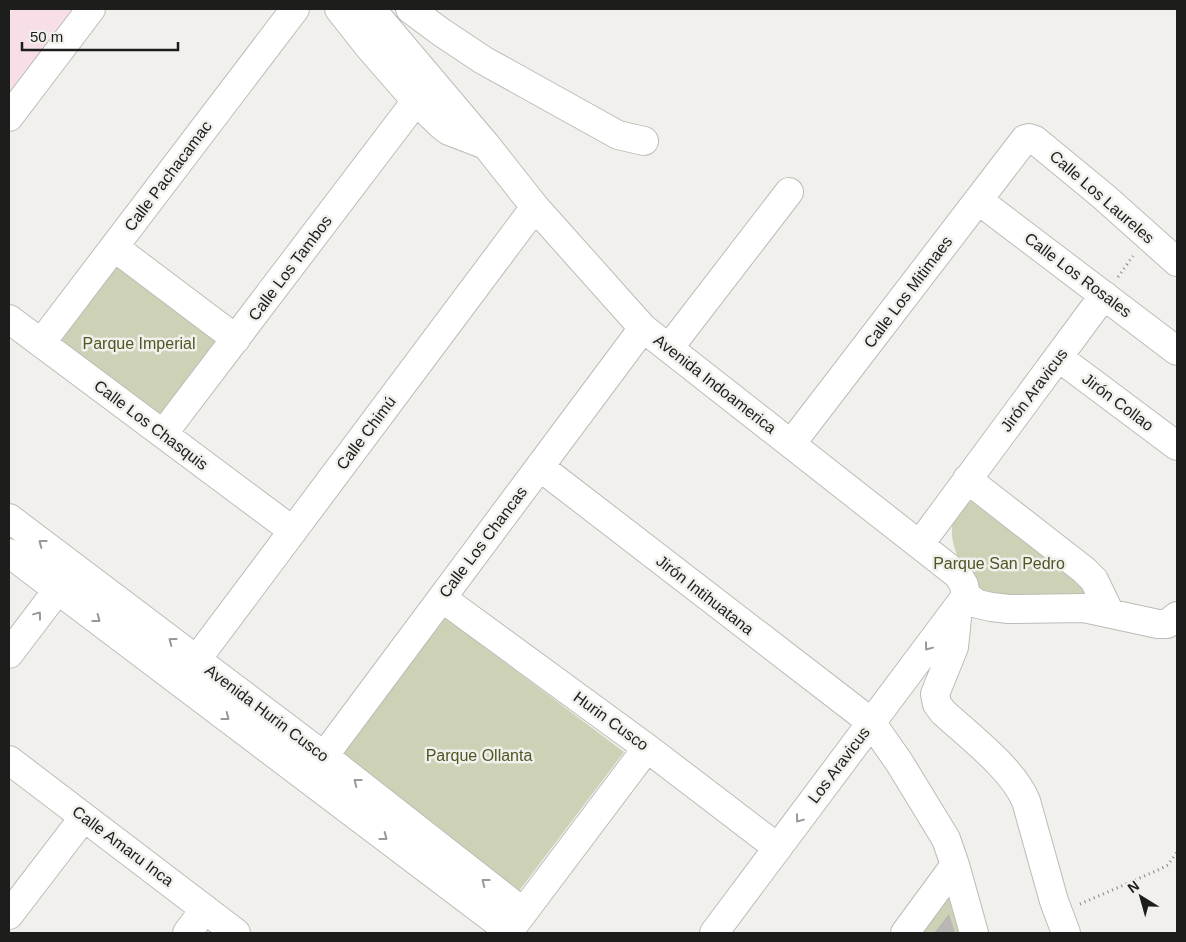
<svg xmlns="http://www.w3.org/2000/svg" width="1186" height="942" viewBox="0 0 1186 942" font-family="Arial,sans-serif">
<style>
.education{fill:#f8dfe7}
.green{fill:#cdd2b6}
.building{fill:#bab6b4}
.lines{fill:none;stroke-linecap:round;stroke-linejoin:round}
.minor-casing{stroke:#bdbbb8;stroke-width:30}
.path{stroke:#868683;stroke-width:3;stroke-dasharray:1 4;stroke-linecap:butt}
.minor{stroke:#fff;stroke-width:28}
.oneway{stroke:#999998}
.labels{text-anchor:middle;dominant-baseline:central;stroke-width:5;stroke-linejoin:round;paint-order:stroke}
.street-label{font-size:16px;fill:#1d1d1b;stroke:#f1f0ec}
.park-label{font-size:16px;fill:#505624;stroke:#f1f0ec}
</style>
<rect width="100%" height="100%" fill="#f1f0ec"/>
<path class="education" d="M9 9H74L9 94Z"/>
<path class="green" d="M119 262 225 343 162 426 55 344Z
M974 501 1084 578 1089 593 1083 598 979 597C966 574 940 536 958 511 962 505 967 502 974 501Z
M443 616 624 752 516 895 335 759Z
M948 895 959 933H920Z"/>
<path class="building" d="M949 914 955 933H934Z"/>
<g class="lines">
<defs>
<path id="minor" d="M339 9 369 47 416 101 441 125 449 131 483 144
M371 9 486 145 535 207 643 328 958 575 964 585 966 596
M410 9 441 32 483 60 618 135 644 141
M9 117 91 9
M978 200 1177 351
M114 247 236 339
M9 319 293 531
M41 343 295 9
M669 348 789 192
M1058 357 1177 446
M163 434 416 101
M791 444 1025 139 1029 138 1035 140 1103 196 1177 262
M540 467 871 722 899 762 946 839 955 865 974 933
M967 479 1084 570 1094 580 1110 613
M9 518 324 756 523 912
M920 544 1104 295
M9 553 509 931
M966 596 978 604 991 607 1009 609 1084 608 1158 624H1167L1177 616
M442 598 647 748 778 848
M958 608 954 647 935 694 937 704 943 712C969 736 1013 769 1026 801L1054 901 1066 933
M9 654 69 575
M197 659 535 207
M324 756 643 328
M9 760 236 933
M9 915 84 817
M513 926 647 748
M187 933 205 909
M714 933 966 596
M905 933 955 865"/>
</defs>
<use href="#minor" class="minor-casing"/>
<path class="path" d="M1118 277 1133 256
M1080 904 1156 871 1168 865 1177 852"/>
<use href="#minor" class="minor"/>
</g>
<defs><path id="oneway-chevron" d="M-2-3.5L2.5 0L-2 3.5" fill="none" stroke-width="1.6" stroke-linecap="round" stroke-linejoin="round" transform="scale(1.25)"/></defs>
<g class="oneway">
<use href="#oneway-chevron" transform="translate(42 543) rotate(-143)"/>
<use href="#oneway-chevron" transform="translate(38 615) rotate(-53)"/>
<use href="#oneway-chevron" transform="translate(97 619) rotate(37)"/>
<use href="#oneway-chevron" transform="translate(172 641) rotate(-143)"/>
<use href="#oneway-chevron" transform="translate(928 647) rotate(127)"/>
<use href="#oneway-chevron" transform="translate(226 717) rotate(37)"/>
<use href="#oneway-chevron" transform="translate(357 782) rotate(-142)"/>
<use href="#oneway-chevron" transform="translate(799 819) rotate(127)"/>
<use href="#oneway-chevron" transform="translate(384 837) rotate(37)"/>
<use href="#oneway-chevron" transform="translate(485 882) rotate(-142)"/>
</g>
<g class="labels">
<g class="street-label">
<text transform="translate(168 176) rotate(-53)">Calle Pachacamac</text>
<text transform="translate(1102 197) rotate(41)">Calle Los Laureles</text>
<text transform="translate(290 268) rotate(-53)">Calle Los Tambos</text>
<text transform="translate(1078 275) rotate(37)">Calle Los Rosales</text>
<text transform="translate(908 292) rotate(-53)">Calle Los Mitimaes</text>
<text transform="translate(715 384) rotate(38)">Avenida Indoamerica</text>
<text transform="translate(1034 390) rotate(-53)">Jirón Aravicus</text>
<text transform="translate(1118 402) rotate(37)">Jirón Collao</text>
<text transform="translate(151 425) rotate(37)">Calle Los Chasquis</text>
<text transform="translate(366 433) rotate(-53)">Calle Chimú</text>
<text transform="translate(483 542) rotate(-53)">Calle Los Chancas</text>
<text transform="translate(705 595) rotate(38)">Jirón Intihuatana</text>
<text transform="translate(267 713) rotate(37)">Avenida Hurin Cusco</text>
<text transform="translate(611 721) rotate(36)">Hurin Cusco</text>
<text transform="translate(839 765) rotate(-53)">Los Aravicus</text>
<text transform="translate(123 846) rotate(37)">Calle Amaru Inca</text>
</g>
<g class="park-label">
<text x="139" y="343">Parque Imperial</text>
<text x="999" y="563">Parque San Pedro</text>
<text x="479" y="755">Parque Ollanta</text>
</g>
</g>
<rect width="1186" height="942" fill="none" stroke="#1d1d1b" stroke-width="20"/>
<g transform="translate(1141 897) rotate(323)" stroke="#f1f0ec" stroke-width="4" paint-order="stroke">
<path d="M0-4L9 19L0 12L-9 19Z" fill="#1d1d1b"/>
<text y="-8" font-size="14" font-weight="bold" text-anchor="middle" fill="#1d1d1b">N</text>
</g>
<path d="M22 42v8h156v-8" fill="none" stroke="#1d1d1b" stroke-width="2.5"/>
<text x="30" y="42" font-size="15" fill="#1d1d1b" stroke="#f1f0ec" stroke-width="4" paint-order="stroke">50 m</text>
</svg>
